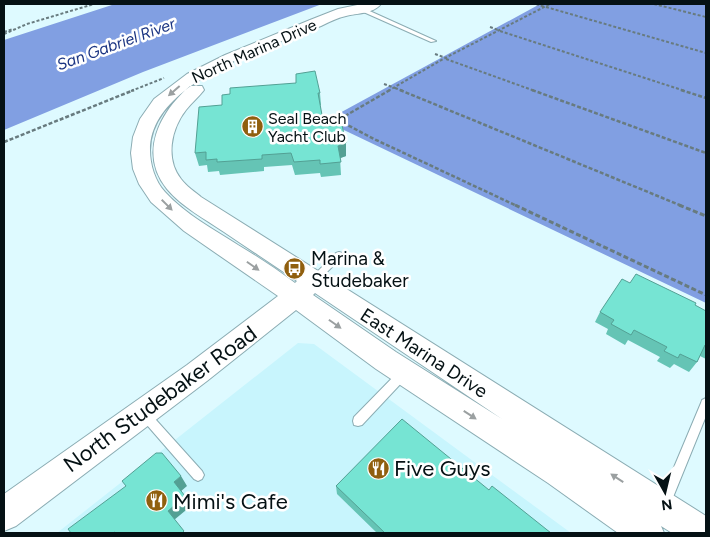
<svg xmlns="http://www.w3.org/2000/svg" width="710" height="537" viewBox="0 0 710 537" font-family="Figtree,sans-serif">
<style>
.built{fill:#c8f5fd}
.water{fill:#819fe2}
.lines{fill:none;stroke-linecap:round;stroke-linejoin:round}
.lane-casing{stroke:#8bacb3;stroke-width:2}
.secondary-casing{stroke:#8bacb3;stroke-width:2}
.path-far2{stroke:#687b7f;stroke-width:2;stroke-dasharray:3 2;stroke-linecap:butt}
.path-far1{stroke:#687b7f;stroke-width:2.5;stroke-dasharray:4 2;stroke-linecap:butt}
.path{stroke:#687b7f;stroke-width:3;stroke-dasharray:5 2.5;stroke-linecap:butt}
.lane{fill:#fff;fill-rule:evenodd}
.secondary{fill:#fff;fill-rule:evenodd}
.wall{fill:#65c4b5}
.shaded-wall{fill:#53a094}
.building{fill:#76e4d3;stroke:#53a094}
.oneway{fill:#9ba0a1}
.labels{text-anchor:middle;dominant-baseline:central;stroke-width:5;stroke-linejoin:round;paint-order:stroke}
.far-water-label{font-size:16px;font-style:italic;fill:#1a3482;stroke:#fff}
.far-street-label{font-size:16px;fill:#051114;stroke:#fff}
.far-poi-label{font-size:16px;fill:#051114;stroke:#fff;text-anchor:start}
.poi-label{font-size:19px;fill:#051114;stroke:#fff;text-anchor:start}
.street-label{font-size:19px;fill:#051114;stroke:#fff}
.near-street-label{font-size:22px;fill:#051114;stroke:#fff}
.near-poi-label{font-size:22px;fill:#051114;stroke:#fff;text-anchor:start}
</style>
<rect width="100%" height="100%" fill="#defaff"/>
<path class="built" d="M298 343 314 344 571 533H57Z"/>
<path class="water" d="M115 4H322L143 72 4 130V40Z
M540 4H706V303L325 121Z"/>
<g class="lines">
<defs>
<path id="lane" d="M359 8H363L436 41 431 42 359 10Z
M339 252 342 253 343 255 342 257 317 282H311L310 280 311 278 336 253Z
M403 370 407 371 408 374 407 377 362 425 358 426 354 425 353 421 354 417 399 371Z
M706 398V416L669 507 665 509 661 507 659 503 701 403 702 400Z
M144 409 148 411 202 471 204 475 202 479 198 481 194 479 140 417 139 414 140 411Z"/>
<path id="secondary" d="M362 4H381C373 14 357 13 346 16 337 18 329 22 321 26 269 47 150 82 150 150 150 165 155 181 165 192 185 214 213 229 238 245 258 257 276 269 295 283L297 281C273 265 248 248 224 232 205 219 182 207 167 189 138 153 160 112 190 86H202L204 90C199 97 191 103 186 110 171 129 165 159 181 179 186 186 195 192 201 197L706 516V533H672L661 526 664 533H618L548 483 376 369 296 310 207 381 16 526 4 531V494L187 365 278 296 184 231 151 202 139 184 133 169 131 153 133 137 140 119 154 99 187 74 225 55 310 20 338 9ZM315 293 502 419 396 352 313 295Z"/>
</defs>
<use href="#lane" class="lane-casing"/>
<use href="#secondary" class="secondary-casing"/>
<path class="path-far2" d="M536 4 545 7
M654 4 706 17
M546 7 706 53
M490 27 498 30
M500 31 685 91
M4 32 13 29
M4 34 27 24 94 4
M435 54 446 58
M446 59 535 91
M384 84 395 88
M395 88 403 91
M131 91 164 78
M388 91 445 58 550 4"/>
<path class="path-far1" d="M390 90 338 120 374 139 517 206
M400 90 682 206
M532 90 706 153
M681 90 706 98
M4 142 134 90"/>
<path class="path" d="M515 205 706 295
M679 205 706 216"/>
<use href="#lane" class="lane"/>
<use href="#secondary" class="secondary"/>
</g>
<path class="wall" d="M320 93 321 105H320L324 126 346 156 340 158 341 175 321 177 320 173 295 175 292 165 264 167V171L220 175 219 171 208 172 207 165 199 166 195 153 222 105Z
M630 283 706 311V359L700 356 697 362 689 372 674 364 670 368 657 361 660 357 628 340 625 345 606 334 608 329 595 322 600 312Z
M336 486 489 490 551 533H377L337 494Z"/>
<path class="shaded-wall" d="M346 143V156L338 159V146Z
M181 476 187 486 180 492 174 482Z
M185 496 191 506 174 520 168 511Z"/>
<path class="building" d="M315 71 320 93H318L324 126 342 125 346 143 338 146 341 162 320 164V160L294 162 291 153 262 155V159L217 162V159L206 160V152L195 153 199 107 222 105V95L230 94V88L296 83V74Z
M636 274 696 303 695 305 706 311V345H705L697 362 680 354 678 358 664 351 667 347 634 330 631 335 611 324 614 320 600 312 622 279 630 283Z
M402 419 489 490 492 486 551 533H385L336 486Z
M156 453H162L181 476 174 482 185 496 168 511 184 531 182 533H116L115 532 113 533H71L68 529 126 486 122 481Z"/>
<defs><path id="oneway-solid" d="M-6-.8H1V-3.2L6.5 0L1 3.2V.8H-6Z" transform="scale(1.25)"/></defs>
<g class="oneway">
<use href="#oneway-solid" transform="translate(174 91) rotate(139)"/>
<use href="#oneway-solid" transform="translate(167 205) rotate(45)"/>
<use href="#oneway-solid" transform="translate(253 266) rotate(35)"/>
<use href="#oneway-solid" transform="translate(335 324) rotate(35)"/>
<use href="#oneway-solid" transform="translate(470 415) rotate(33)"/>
<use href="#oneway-solid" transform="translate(617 478) rotate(-147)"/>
</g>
<defs>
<symbol id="building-disc" viewBox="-11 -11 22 22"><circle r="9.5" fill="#905f0e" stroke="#fff"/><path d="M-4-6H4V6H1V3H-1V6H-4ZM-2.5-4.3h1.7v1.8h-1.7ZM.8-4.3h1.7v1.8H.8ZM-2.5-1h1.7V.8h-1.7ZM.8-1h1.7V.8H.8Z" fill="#fff"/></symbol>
<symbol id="bus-disc" viewBox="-11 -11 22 22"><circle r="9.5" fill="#905f0e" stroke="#fff"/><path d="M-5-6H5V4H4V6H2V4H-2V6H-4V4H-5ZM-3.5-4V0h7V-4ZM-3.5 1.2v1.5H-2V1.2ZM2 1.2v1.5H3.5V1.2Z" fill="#fff"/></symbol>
<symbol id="restaurant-disc" viewBox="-11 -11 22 22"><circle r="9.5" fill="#905f0e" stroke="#fff"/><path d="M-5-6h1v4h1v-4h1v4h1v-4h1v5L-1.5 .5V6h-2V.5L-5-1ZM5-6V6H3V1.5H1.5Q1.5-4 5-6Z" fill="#fff"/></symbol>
</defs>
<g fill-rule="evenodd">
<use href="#building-disc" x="240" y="114" width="25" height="25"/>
<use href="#bus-disc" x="282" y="256" width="25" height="25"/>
<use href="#restaurant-disc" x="366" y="456" width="25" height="25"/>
<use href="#restaurant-disc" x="144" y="488" width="25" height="25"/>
</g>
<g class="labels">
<g class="far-water-label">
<text transform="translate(116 44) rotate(-20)">San Gabriel River</text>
</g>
<g class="far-street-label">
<text transform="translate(254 51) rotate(-24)">North Marina Drive</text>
</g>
<g class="far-poi-label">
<text x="268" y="118">Seal Beach<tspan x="268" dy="18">Yacht Club</tspan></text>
</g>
<g class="poi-label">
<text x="311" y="258">Marina &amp;<tspan x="311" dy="22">Studebaker</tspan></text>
</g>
<g class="street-label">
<text transform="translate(424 353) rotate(33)">East Marina Drive</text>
</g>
<g class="near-street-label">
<text transform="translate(160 399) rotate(-36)">North Studebaker Road</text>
</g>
<g class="near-poi-label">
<text x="394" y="468">Five Guys</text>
<text x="173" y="501">Mimi's Cafe</text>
</g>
</g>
<rect width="710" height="537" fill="none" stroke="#051114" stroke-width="10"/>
<g transform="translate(665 492) rotate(172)" stroke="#ffffff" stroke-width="4" paint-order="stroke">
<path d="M0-4L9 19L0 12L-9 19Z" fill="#051114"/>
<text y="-8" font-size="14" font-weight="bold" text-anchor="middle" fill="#051114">N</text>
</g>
</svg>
